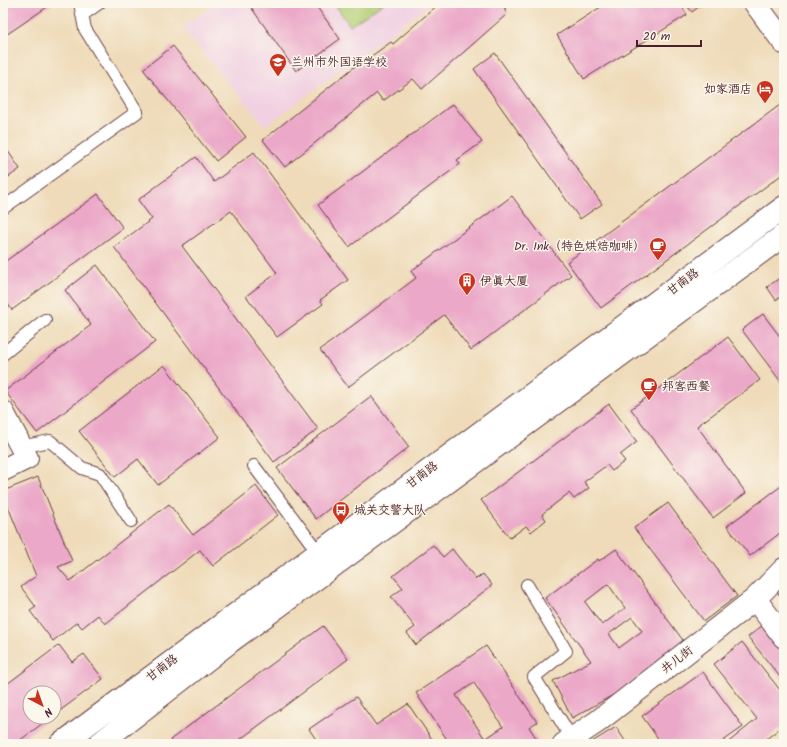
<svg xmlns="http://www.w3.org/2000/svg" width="787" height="747" viewBox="0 0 787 747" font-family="Kalam,'LXGW WenKai TC',sans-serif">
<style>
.built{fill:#f1d0e2}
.green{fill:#b4cf74;stroke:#7f7750}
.building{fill:#eba8c8;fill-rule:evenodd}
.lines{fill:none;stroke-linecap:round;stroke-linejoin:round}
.service-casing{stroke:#633b40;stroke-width:14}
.minor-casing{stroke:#633b40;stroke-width:24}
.tertiary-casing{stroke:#633b40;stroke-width:24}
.service{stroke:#fff;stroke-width:12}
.minor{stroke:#fff;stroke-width:22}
.tertiary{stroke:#fff;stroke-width:22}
.labels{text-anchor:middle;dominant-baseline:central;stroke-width:3;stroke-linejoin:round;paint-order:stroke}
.poi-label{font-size:12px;fill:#4a1f2b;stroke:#fbf7ec;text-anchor:start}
.street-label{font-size:12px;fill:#4a1f2b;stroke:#fbf7ec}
</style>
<rect width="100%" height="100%" fill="#fbf7ec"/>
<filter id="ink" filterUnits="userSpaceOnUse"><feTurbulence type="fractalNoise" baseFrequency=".025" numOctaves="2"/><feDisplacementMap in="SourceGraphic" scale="8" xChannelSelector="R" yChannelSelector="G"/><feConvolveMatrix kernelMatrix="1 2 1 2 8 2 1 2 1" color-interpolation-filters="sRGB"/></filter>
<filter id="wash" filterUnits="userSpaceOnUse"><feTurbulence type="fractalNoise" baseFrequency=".012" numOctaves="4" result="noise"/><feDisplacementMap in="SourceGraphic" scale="16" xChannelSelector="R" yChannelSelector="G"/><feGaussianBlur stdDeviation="0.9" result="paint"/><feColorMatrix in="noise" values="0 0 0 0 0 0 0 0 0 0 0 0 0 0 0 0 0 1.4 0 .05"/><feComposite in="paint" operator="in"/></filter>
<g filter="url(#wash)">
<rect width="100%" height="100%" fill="#efdbb9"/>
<path class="built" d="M217 3H432L265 126 182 28Z"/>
<path class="green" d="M334 3H384L350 26Z"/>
<g id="blocks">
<path class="building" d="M3 3H53L3 37Z
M248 3H314L340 39 296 71Z
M440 3H513L504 9 507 14 422 89 413 79 383 101 377 93 285 167 263 140 358 64 359 65 391 42 393 44Z
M607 3H680L687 15 584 79 557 35Z
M685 3H704L692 12Z
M173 46 246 137 216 161 143 69Z
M495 53 602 204 580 219 474 69Z
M784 102V173L601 308 567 262Z
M453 104 482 142 457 160 460 164 349 247 318 205Z
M3 144 20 169 3 181Z
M254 152 348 280 320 300 323 304 277 337 246 296 277 273 231 211 182 246 318 429 274 462 114 247 152 219 138 200 196 157 214 182Z
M98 194 123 228 12 310 3 297V263Z
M512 196 571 275 471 350 444 315 348 387 320 350 416 278 411 271Z
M97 265 155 342 37 433 5 391 91 325 65 290Z
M784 275V294L776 300 767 287Z
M763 314 784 342V386L742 330Z
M728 337 760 380 697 426 746 493 713 518 631 409Z
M164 365 220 437 158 485 138 459 115 477 79 431Z
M371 396 409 447 316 519 277 468Z
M609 404 637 442 620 455 625 461 612 471 607 465 584 482 589 488 574 499 569 493 542 514 546 520 531 532 526 526 510 538 481 500Z
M38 477 72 561 58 567 70 581 169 504 193 535 256 486 278 515 213 566 200 550 105 624 98 615 82 628 77 622 53 641 30 611 36 607 21 587 36 576 3 494V491Z
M784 484V530L750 556 727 526Z
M668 503 737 596 704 621 634 528Z
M433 545 443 557 452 549 476 579 483 574 492 585 416 645 407 633 415 627 391 597 403 588 393 576Z
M616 549 685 643 615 694 572 718 553 681 591 661 545 598 598 559 599 561ZM608 584 625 608 602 625 585 602ZM632 617 642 631 619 648 609 634Z
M784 585V601L776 590Z
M764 624 784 650V682L748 637Z
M323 626 348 659 234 744H173L170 740Z
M742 642 784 695V725L760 744H726L757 719 714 664Z
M59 645 72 662 84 654 103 679 54 715V693H30V717H51L15 744H3V687Z
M486 646 537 722 529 727 540 744H450L416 693ZM474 683 503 727 485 739 456 695Z
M703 672 743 727 719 744H662L642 716Z
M356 697 376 725 408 704 434 742 432 744H319L309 729Z
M616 727 627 744H589Z"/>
</g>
</g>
<g filter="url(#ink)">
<use href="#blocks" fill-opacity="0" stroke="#633b40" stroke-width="1"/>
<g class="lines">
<defs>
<path id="service" d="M82 15 99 3
M3 208 137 112 85 29 80 3
M3 354 45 320
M21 447 50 441 82 468 100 474 131 521
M254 466 318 552
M527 585 566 651 534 677 572 739"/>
<path id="minor" d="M755 3 784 43
M3 412 27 458 3 470
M755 599 784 637
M564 744 597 722 755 599 784 569"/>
<path id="tertiary" d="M61 744 784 207
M99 744 231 641 784 235"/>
</defs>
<use href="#service" class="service-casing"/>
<use href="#minor" class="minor-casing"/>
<use href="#tertiary" class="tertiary-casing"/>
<use href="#service" class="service"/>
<use href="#minor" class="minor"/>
<use href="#tertiary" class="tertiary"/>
</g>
</g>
<defs>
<symbol id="school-pin" viewBox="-11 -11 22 30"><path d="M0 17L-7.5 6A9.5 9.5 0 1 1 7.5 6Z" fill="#c8321e" stroke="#fbf7ec"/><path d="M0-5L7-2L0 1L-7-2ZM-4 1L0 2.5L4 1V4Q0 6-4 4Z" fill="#fff"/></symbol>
<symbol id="hotel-pin" viewBox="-11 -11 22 30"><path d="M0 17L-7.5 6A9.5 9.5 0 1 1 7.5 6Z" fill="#c8321e" stroke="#fbf7ec"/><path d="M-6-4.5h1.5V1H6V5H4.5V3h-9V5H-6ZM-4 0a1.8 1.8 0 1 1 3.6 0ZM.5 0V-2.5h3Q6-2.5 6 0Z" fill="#fff"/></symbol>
<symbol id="cafe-pin" viewBox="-11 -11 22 30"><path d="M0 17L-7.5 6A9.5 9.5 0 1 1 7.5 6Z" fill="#c8321e" stroke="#fbf7ec"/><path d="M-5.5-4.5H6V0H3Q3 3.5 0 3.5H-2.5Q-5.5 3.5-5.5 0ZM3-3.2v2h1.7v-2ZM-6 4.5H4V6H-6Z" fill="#fff"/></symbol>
<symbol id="building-pin" viewBox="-11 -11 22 30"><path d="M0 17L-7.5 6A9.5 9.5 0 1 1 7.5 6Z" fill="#c8321e" stroke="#fbf7ec"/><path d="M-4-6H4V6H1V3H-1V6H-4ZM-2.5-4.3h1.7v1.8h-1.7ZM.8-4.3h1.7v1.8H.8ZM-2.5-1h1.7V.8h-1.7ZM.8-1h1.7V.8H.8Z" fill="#fff"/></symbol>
<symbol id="bus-pin" viewBox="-11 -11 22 30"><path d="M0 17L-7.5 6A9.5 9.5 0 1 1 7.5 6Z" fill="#c8321e" stroke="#fbf7ec"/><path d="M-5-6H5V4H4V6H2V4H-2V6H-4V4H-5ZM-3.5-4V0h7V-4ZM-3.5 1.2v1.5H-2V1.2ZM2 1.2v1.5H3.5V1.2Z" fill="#fff"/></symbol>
</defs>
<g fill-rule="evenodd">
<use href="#school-pin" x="268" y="52" width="20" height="27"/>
<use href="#hotel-pin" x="755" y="79" width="20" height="27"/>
<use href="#cafe-pin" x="648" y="236" width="20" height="27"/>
<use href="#building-pin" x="457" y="271" width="20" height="27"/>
<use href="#cafe-pin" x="639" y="376" width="20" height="27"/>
<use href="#bus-pin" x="331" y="500" width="20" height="27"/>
</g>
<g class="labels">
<g class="poi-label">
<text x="291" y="62">兰州市外国语学校</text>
<text x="752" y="89" text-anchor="end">如家酒店</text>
<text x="645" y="246" text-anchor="end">Dr. Ink（特色烘焙咖啡）</text>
<text x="480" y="281">伊真大厦</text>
<text x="662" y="386">邦客西餐</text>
<text x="354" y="510">城关交警大队</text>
</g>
<g class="street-label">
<text transform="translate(683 282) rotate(-37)">甘南路</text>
<text transform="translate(422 475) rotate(-37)">甘南路</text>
<text transform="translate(677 660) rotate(-38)">井儿街</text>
<text transform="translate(162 668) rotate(-37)">甘南路</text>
</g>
</g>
<rect width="787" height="747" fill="none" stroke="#fbf7ec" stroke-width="16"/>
<g transform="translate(42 705) rotate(139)"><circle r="19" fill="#fbf7ec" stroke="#b4a19f"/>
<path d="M0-3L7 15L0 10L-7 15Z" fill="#c8321e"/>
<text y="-6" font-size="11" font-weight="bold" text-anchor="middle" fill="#4a1f2b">N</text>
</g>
<path d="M637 40v6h64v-6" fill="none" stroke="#4a1f2b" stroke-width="2"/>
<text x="643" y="40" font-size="12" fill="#4a1f2b" stroke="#fbf7ec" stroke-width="3" paint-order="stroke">20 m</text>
</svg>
